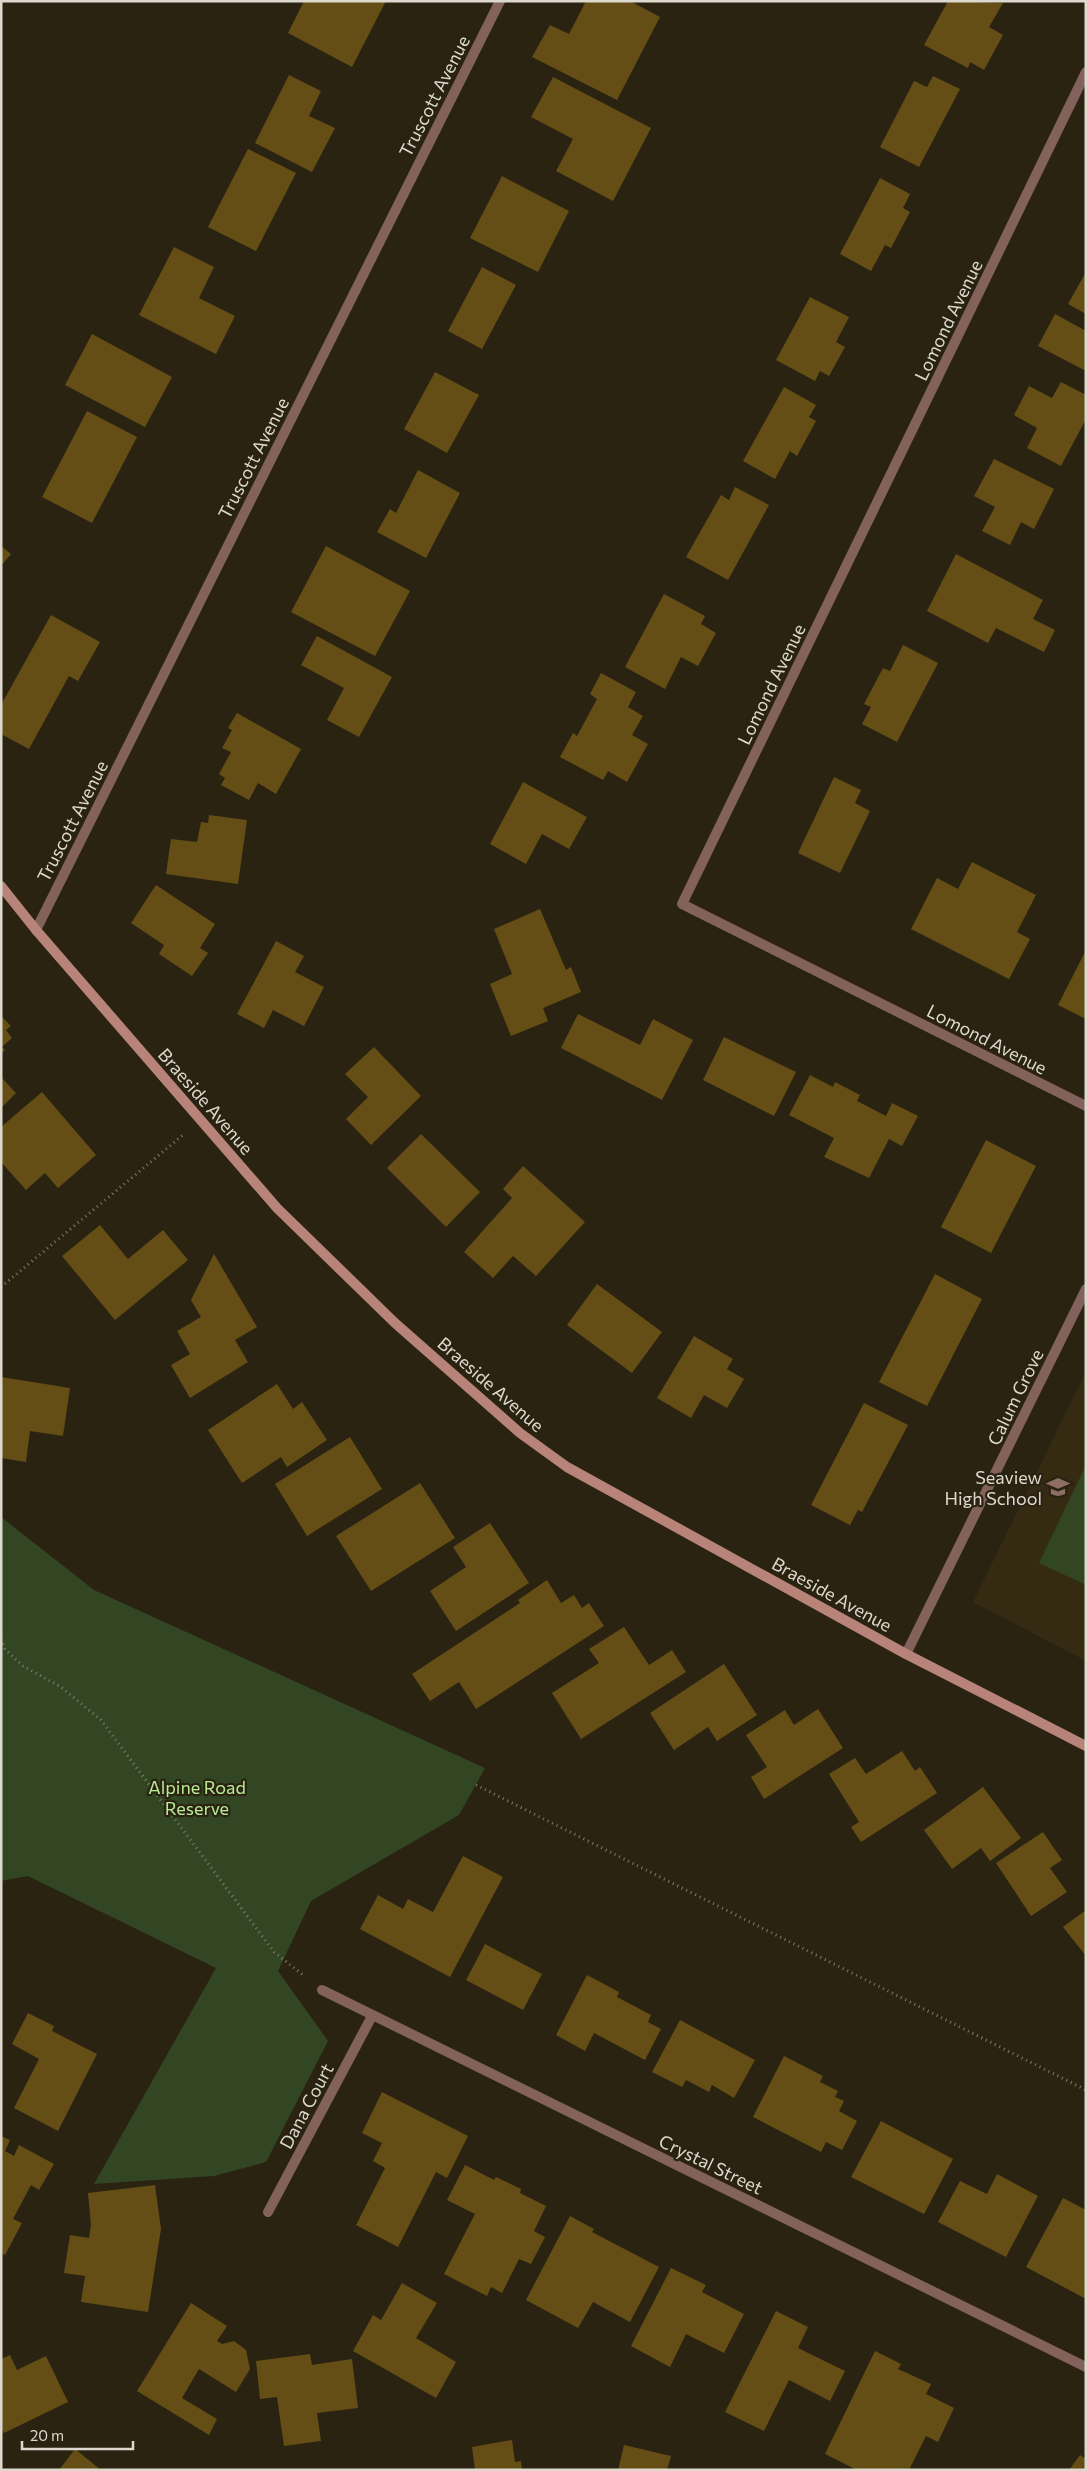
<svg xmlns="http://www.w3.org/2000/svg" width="1087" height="2471" viewBox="0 0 1087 2471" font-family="Commissioner,sans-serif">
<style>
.built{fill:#352b13}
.green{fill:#324624}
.building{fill:#644e15}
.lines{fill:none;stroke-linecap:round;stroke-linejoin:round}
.path{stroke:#817b6d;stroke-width:3;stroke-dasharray:1 4;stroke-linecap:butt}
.street{stroke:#82625b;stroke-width:10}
.secondary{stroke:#b8847a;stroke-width:10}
.labels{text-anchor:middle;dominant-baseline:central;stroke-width:4.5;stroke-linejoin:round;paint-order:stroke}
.street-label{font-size:18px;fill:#ded9ce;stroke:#2a2312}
.poi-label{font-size:18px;fill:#ded9ce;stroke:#2a2312;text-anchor:end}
.park-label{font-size:18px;fill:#b8ec94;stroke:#2a2312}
</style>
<rect width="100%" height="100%" fill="#2a2312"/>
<path class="built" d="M1086 1372V1661L973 1602Z"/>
<path class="green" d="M1086 1465V1585L1039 1563Z
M1 1517 94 1590 485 1768 459 1815 311 1901 278 1971 328 2041 266 2162 214 2176 94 2184 216 1968 28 1876 1 1881Z"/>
<path class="building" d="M304 1H386L352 67 288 33Z
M586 1H630L660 17 617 100 532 57 550 25 569 34Z
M948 1 1003 3 989 27 1003 35 984 70 970 62 968 68 924 45Z
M289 75 321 91 309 116 335 128 312 172 255 143Z
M933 76 960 89 919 167 880 147 914 81 927 87Z
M553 77 651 128 613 201 556 171 573 139 531 117Z
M248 149 296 173 256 251 208 227Z
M502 176 569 211 538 272 470 238Z
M880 178 910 194 903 208 910 212 891 248 885 245 871 271 840 254Z
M174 247 214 267 199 298 235 316 216 354 139 315Z
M482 267 516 285 482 349 448 331Z
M1086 272V314L1068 304Z
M810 297 849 317 836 342 845 347 829 376 820 371 815 381 776 360Z
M1055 314 1086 331V371L1038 346Z
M92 334 172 377 145 427 65 385Z
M435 372 479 395 447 453 404 429Z
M1061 382 1086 395V419L1061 466 1027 448 1037 428 1014 415 1029 386 1052 398Z
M784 387 816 405 809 417 816 421 797 456 790 451 775 479 743 461Z
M87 411 137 437 92 523 42 497Z
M994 459 1054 489 1034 529 1021 522 1010 545 982 531 995 507 974 496Z
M418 470 460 493 426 558 377 532 390 509 396 513Z
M735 487 769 505 728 580 686 557 721 495 729 500Z
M1 546 11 554 1 566Z
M326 546 410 591 375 656 291 612Z
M956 554 1043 600 1033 619 1055 630 1044 652 996 628 988 643 927 611Z
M664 594 705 616 701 624 716 633 698 666 681 657 665 689 625 667Z
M51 615 100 642 78 681 69 676 29 749 1 734V705Z
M317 636 392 677 359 737 327 720 344 688 301 665Z
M903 645 938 663 897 742 862 724 871 707 864 704 883 668 890 671Z
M601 673 636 692 628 707 643 716 632 735 648 744 627 782 608 771 603 780 560 757 573 733 577 736 597 699 590 694Z
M237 713 301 749 276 794 258 783 249 800 221 785 225 778 219 774 231 752 222 748 232 730 228 728Z
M834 777 861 790 855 803 870 811 840 873 798 853Z
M523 782 587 817 569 849 542 834 526 864 490 844Z
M209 815 247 820 238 884 166 874 171 839 197 842 201 822 208 823Z
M972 862 1036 895 1017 932 1030 939 1009 979 911 929 937 878 958 889Z
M156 885 215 924 200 948 208 953 192 976 159 954 164 945 131 923Z
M540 909 566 970 571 967 581 992 543 1008 548 1021 511 1036 490 984 512 974 494 929Z
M276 941 304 956 295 972 324 987 304 1026 273 1010 264 1028 237 1014Z
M1086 950V1019L1058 1005Z
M578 1014 640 1045 653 1019 693 1040 662 1100 561 1048Z
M1 1016 11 1026 6 1030 12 1038 2 1047 5 1050 1 1054Z
M724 1037 796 1072 774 1116 703 1080Z
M374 1047 421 1096 371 1145 346 1119 368 1097 345 1074Z
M810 1075 833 1087 835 1082 860 1095 857 1101 886 1116 892 1103 918 1116 902 1146 889 1139 869 1178 824 1157 834 1138 789 1115Z
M1 1077 16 1093 1 1108Z
M42 1092 96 1155 58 1188 45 1173 26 1190 1 1162V1127Z
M421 1134 480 1192 446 1227 387 1168Z
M986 1140 1036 1166 991 1253 941 1227Z
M523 1166 585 1222 536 1276 513 1256 493 1278 464 1252 512 1198 503 1189Z
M100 1225 128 1259 163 1230 188 1260 115 1320 62 1256Z
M214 1254 257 1327 235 1340 248 1362 190 1398 171 1365 190 1354 177 1331 201 1317 191 1300Z
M935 1274 982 1299 927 1406 879 1382Z
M597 1284 662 1332 632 1373 567 1325Z
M694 1336 733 1359 727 1369 744 1379 727 1408 704 1395 691 1418 657 1398Z
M1 1377 70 1388 63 1436 30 1431 26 1462 1 1458Z
M277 1384 293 1409 302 1402 327 1440 287 1467 281 1457 242 1483 208 1430Z
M864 1403 908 1425 862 1512 858 1510 850 1525 811 1505Z
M350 1437 382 1489 307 1536 275 1484Z
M420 1483 455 1538 371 1591 336 1536Z
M490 1523 529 1583 456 1631 430 1591 466 1567 453 1547Z
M547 1580 561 1603 574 1595 582 1608 589 1603 604 1626 476 1709 459 1682 430 1701 412 1674 520 1603 518 1600Z
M624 1627 649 1665 672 1650 686 1672 581 1739 552 1693 599 1663 589 1649Z
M724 1664 757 1715 717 1741 708 1727 674 1750 650 1713Z
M818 1709 843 1748 764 1799 751 1777 767 1767 746 1735 785 1710 794 1725Z
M902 1751 915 1771 920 1767 937 1793 861 1842 851 1827 859 1822 829 1774 855 1758 866 1774Z
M983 1787 1021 1838 990 1861 981 1848 952 1869 924 1830Z
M1043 1832 1062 1860 1050 1868 1067 1892 1031 1916 996 1863Z
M463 1856 503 1877 450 1977 360 1929 378 1895 403 1909 408 1899 433 1912Z
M1086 1910V1956L1063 1927Z
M485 1944 542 1974 523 2010 466 1980Z
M587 1975 619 1992 617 1997 651 2015 648 2022 661 2029 645 2060 594 2033 585 2051 556 2035Z
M28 2013 54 2026 52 2031 97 2054 58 2131 14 2108 39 2059 12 2044Z
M680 2020 755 2060 734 2098 712 2085 709 2092 686 2080 682 2087 652 2072Z
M784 2056 823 2076 820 2082 838 2091 835 2097 844 2101 839 2111 857 2121 842 2150 826 2142 821 2152 753 2117Z
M382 2092 468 2136 447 2178 436 2172 398 2247 356 2225 385 2168 373 2161 382 2143 362 2133Z
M881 2121 953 2159 924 2214 851 2177Z
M1 2136 10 2140 5 2151 14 2156 19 2145 54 2164 39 2190 31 2185 13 2219 22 2223 5 2255 1 2253Z
M465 2165 494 2180 496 2177 521 2189 520 2193 546 2206 534 2231 545 2237 531 2264 519 2259 502 2293 491 2287 487 2296 444 2274 475 2214 447 2200Z
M997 2174 1038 2196 1006 2257 938 2222 960 2181 987 2194Z
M155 2185 161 2229 148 2312 81 2302 85 2276 64 2273 70 2235 89 2238 91 2225 88 2193Z
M1063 2198 1086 2210V2299L1026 2267Z
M570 2216 594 2229 592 2232 659 2267 630 2322 593 2302 578 2328 526 2300Z
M671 2268 706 2285 702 2292 744 2314 724 2353 686 2334 670 2367 631 2346Z
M402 2283 437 2303 416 2338 456 2362 436 2398 353 2351 373 2315 381 2320Z
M191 2303 227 2326 217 2341 222 2344 234 2341 246 2350 250 2369 236 2392 199 2369 182 2398 217 2419 209 2435 137 2391Z
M776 2311 808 2327 798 2348 845 2371 830 2401 789 2380 764 2431 725 2412Z
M875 2351 901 2364 898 2369 931 2384 926 2394 954 2408 938 2442 926 2436 909 2470H857L825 2454Z
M310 2354 312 2365 352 2359 358 2408 317 2413 321 2441 284 2446 277 2397 260 2399 256 2361Z
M10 2355 17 2370 46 2356 68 2402 4 2433 1 2428V2359Z
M512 2440 515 2462 521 2461 522 2470H475L472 2447Z
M624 2445 671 2456 667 2470H618Z
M75 2449 101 2470H59Z
M1080 2455 1086 2459V2470H1069Z"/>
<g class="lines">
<path class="path" d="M1 1287 183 1135
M1 1639 5 1649 23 1666 61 1687 101 1720 274 1952 303 1975
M476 1785 1086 2090"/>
<path class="street" d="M1086 72 682 904 1086 1106
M36 930 500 1
M906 1654 1086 1289
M322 1990 1086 2367
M268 2212 372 2016"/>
<path class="secondary" d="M1 886 36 930 277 1208 395 1323 520 1433 567 1467 906 1654 1086 1746"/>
</g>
<defs>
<symbol id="school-bare" viewBox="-9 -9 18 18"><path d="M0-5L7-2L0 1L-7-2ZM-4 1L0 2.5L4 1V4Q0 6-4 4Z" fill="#8d6e63" stroke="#2a2312" stroke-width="2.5" paint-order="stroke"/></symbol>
</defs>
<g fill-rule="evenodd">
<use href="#school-bare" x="1042" y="1471" width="32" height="32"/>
</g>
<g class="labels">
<g class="street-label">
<text transform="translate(434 96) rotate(-63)">Truscott Avenue</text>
<text transform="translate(948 320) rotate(-64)">Lomond Avenue</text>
<text transform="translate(253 458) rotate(-63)">Truscott Avenue</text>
<text transform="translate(771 684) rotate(-64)">Lomond Avenue</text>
<text transform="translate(72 821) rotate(-63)">Truscott Avenue</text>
<text transform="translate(987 1039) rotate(27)">Lomond Avenue</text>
<text transform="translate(206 1101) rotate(49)">Braeside Avenue</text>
<text transform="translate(491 1384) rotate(41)">Braeside Avenue</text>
<text transform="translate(1015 1397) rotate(-64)">Calum Grove</text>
<text transform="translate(832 1594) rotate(29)">Braeside Avenue</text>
<text transform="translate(306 2106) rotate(-62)">Dana Court</text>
<text transform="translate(711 2164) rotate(26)">Crystal Street</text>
</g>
<g class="poi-label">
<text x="1042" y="1477">Seaview<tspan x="1042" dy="21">High School</tspan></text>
</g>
<g class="park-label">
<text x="197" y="1787">Alpine Road<tspan x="197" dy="21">Reserve</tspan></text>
</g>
</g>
<rect width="1087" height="2471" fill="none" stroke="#ded9ce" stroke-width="5"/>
<path d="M22 2441v8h111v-8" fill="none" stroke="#ded9ce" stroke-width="2.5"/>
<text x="30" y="2441" font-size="15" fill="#ded9ce" stroke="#2a2312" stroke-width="4" paint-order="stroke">20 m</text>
</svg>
